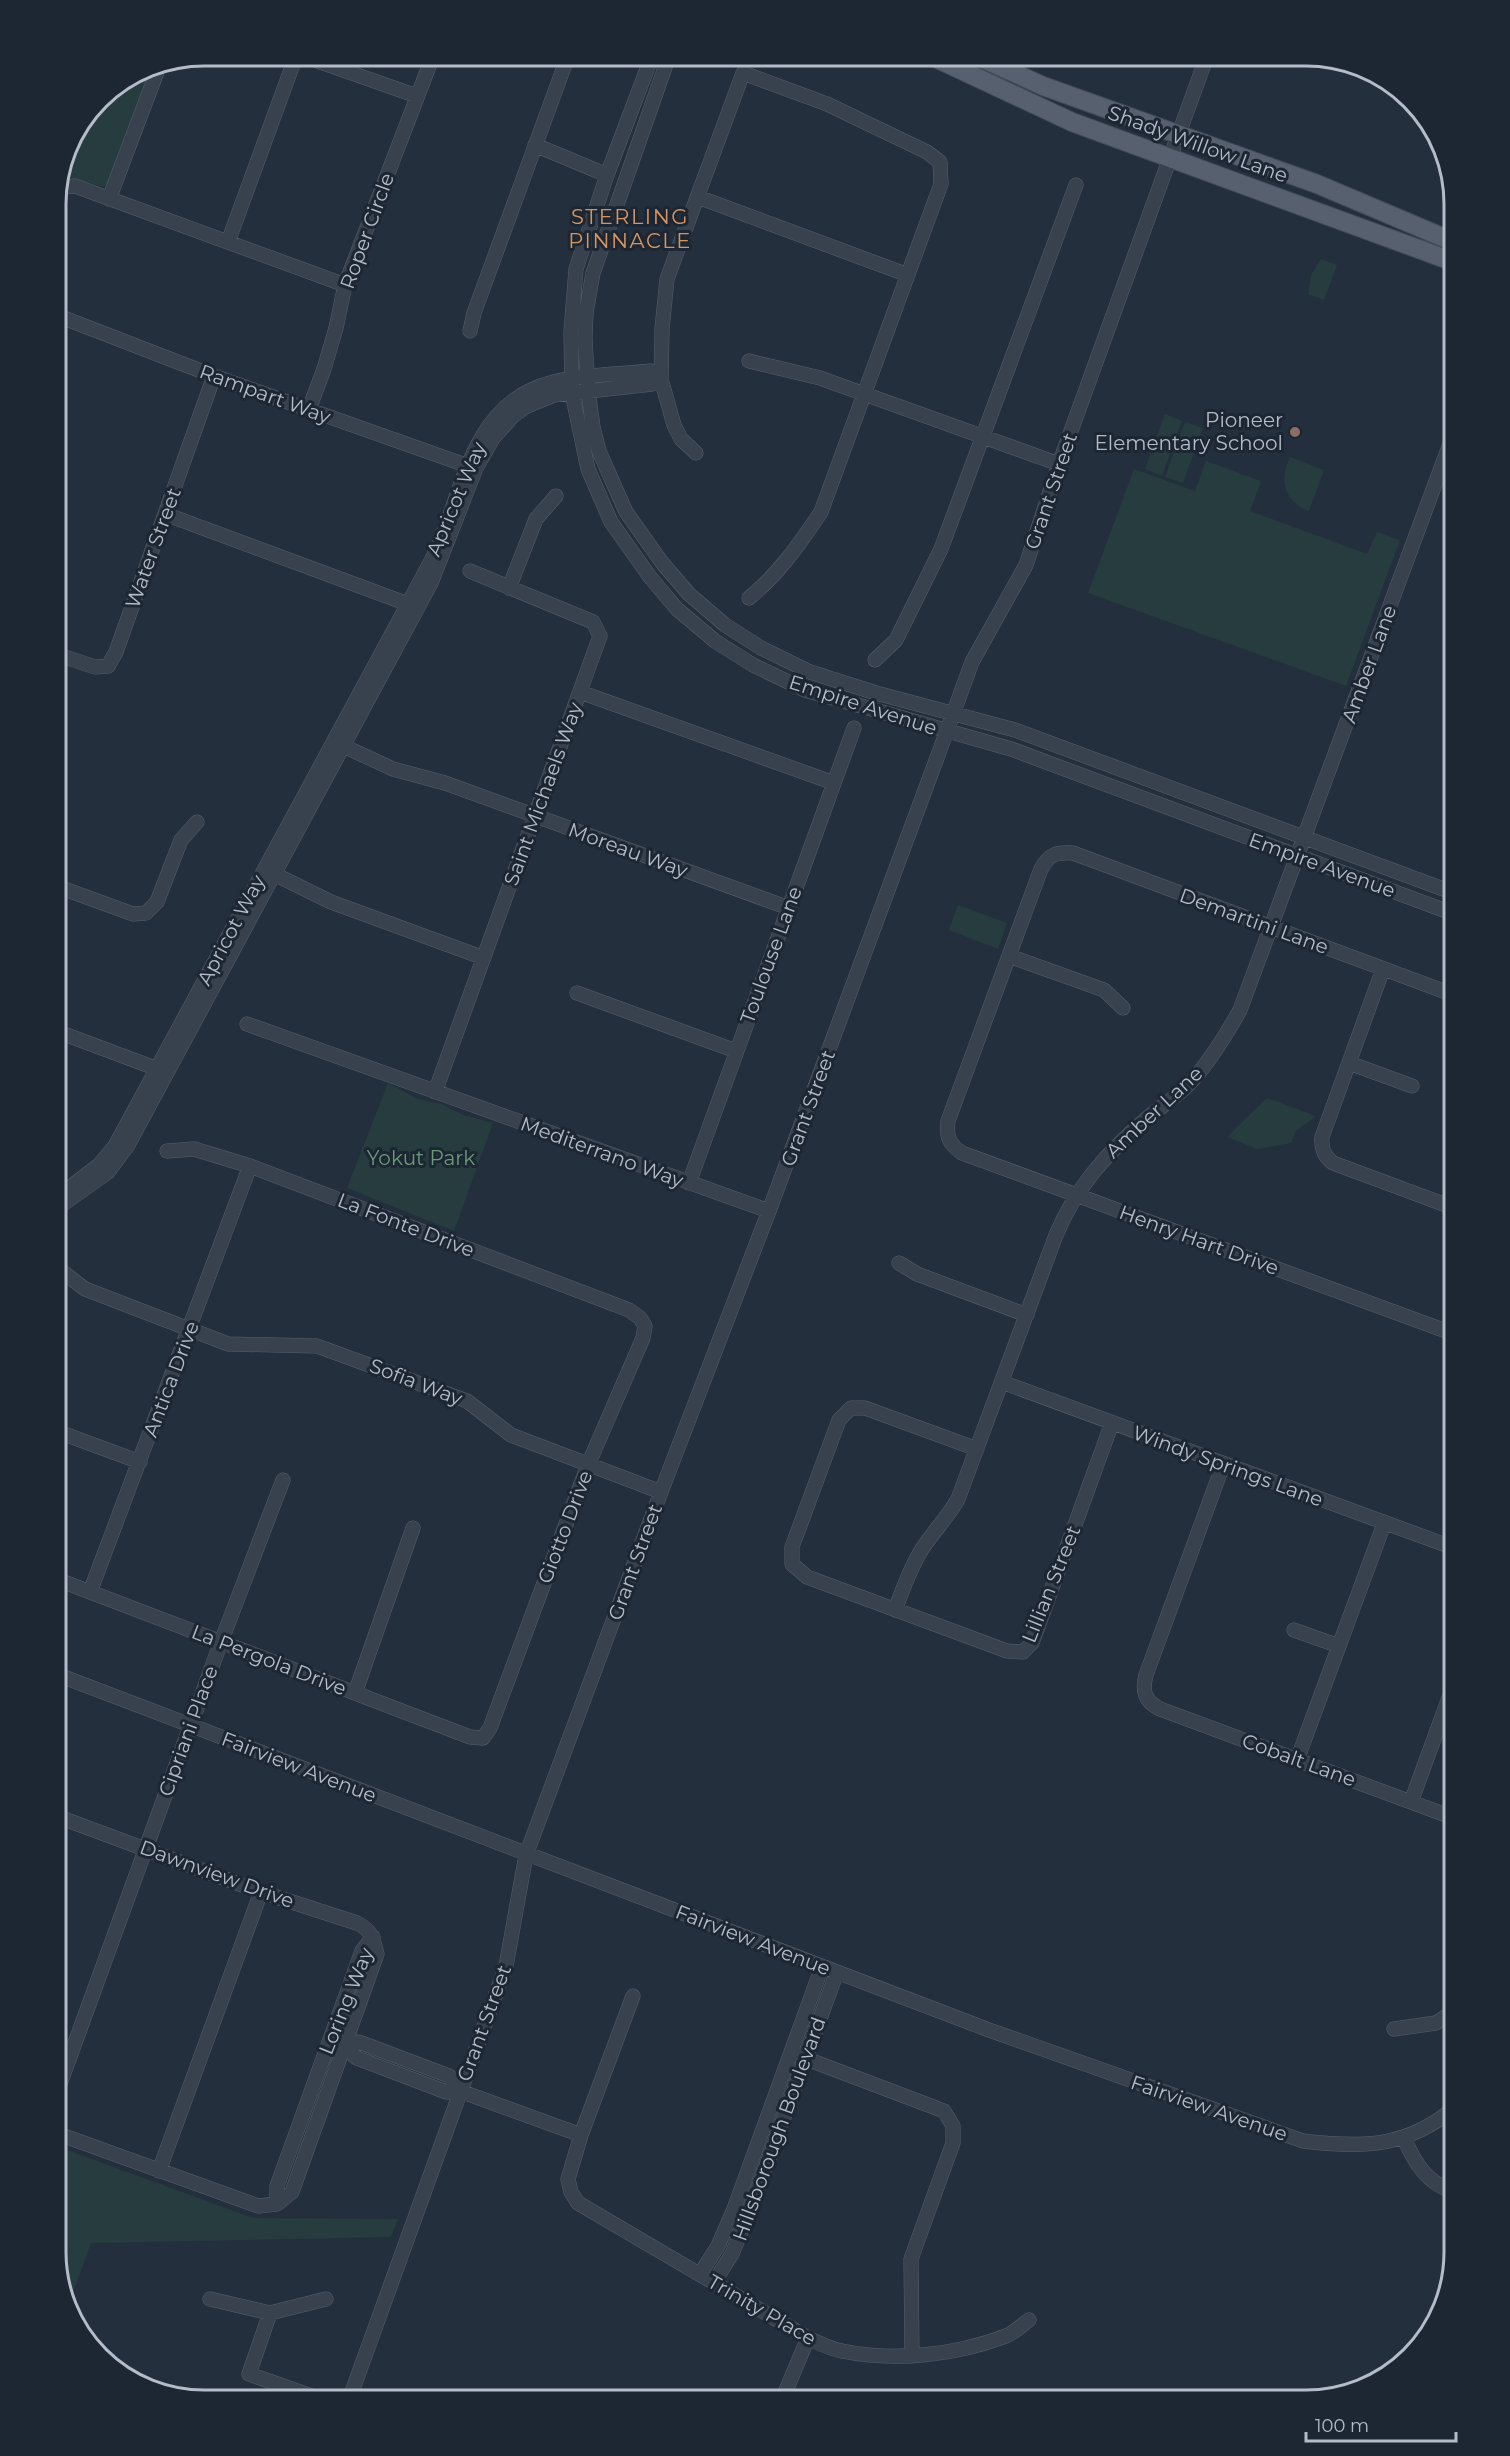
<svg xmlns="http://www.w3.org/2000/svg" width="1510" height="2456" viewBox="0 0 1510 2456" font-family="Montserrat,sans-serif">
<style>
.green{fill:#263c3f}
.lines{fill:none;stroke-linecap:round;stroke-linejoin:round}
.minor-casing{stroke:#565f6c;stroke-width:15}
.major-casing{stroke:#414a57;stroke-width:20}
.minor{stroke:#38414e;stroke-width:14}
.major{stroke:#56606e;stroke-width:18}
.rail{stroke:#5a6575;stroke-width:3;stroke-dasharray:6 6;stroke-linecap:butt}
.education-dot{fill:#8d6e63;stroke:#1d2633;stroke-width:2}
.labels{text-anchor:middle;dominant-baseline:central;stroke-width:6;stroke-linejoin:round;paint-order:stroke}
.street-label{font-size:20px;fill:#b4bcc9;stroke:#1d2633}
.poi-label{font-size:20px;fill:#b4bcc9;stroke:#1d2633;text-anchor:end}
.park-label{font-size:20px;fill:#6b9a76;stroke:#1d2633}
.neighbourhood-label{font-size:21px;letter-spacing:1.5px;fill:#d59563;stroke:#1d2633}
.rim{fill:none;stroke:#b4bcc9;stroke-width:3}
</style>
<rect width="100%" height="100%" fill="#242f3e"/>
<path class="green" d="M158 65 109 188 60 176 67 147 99 99 147 67Z
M1321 259 1337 265 1324 300 1308 294 1311 275Z
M1165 414 1182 421 1162 476 1145 469Z
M1185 422 1203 428 1183 483 1165 477Z
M1290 457 1324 470 1309 511C1284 502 1279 480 1290 457Z
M1206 461 1261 481 1250 511 1367 554 1377 532 1400 540 1346 686 1088 593 1134 469 1195 491Z
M958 905 1007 923 998 949 949 930Z
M388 1083 418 1099 441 1104 463 1115 493 1123 454 1231 347 1188Z
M1267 1098 1316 1116 1296 1131 1291 1143 1257 1149 1227 1137Z
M56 2146 253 2218 398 2219 391 2237 91 2243 68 2306 56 2252Z"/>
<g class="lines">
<defs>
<path id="minor" d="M303 56 417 96
M652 56 607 175 576 269 571 332 572 393 588 469 611 522 650 577 677 609 715 641 753 665 805 690 1011 749 1454 914
M669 56 593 273 586 313 585 339 588 391 593 427 599 451 626 512 663 564 689 594 725 625 761 648 810 672 876 693 1015 730 1454 893
M1187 56 1205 63
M535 145 607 175
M56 193 63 187 75 186 345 285
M698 197 908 275
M109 199 160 64
M228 242 296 56
M56 315 214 376 474 468
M470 331 474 313 568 56
M749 361 820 378 1059 464
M309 409 324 369 336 328 345 285 433 56
M696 453 681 439 674 425 661 379 662 329 667 279 743 73 827 104 927 152 940 162 941 184 821 512C800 543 778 575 749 598
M165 514 416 607
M509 588 536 519 556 496
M56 654 95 667 108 666 116 652 214 376
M875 660 896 640 941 549 1076 185
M580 692 834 783
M337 743 393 769 445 783 789 908
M56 775 58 769
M266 870 331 902 484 958
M56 886 133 914 146 913 157 902 181 840 197 822
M1009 956 1104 990 1123 1008
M1383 969 1322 1137C1321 1149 1324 1156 1333 1163L1454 1208
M577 993 736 1051
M247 1024 769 1211
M56 1031 163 1071
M1349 1063 1412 1086
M435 1092 600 636 593 622 470 571
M689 1183 854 728
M56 1209 108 1172 128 1145 431 583 476 468 493 438 513 416 527 406 554 395 652 384 661 379 651 371C616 375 565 374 533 389 472 416 462 491 438 546 434 557 427 568 422 578L115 1146 99 1165 56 1198
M899 1263 917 1274 1027 1315
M59 1269 85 1289 228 1344 317 1346 467 1401 511 1435 661 1492
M1454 1334 962 1153C949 1144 946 1137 948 1121L1041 869C1049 854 1057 852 1073 853L1454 995
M1002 1382 1454 1548
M56 1431 140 1462
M977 1449 865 1408H851L839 1420 792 1547V1564L807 1577 1007 1651 1023 1652 1032 1643 1112 1423
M1223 1465 1146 1675C1142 1690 1144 1701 1160 1709L1454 1818
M56 1579 470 1737 483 1738 490 1728 588 1465 643 1338 645 1326 640 1318 629 1310 250 1166 194 1149 167 1151
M90 1592 250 1166
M895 1610C903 1589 910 1568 922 1549 933 1532 948 1517 958 1499L1056 1235C1076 1187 1107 1153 1145 1120 1160 1107 1178 1096 1191 1082 1211 1060 1226 1035 1240 1010L1454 433
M1294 1630 1339 1646
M56 1674 989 2030 1303 2141C1361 2148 1407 2148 1454 2108
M355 1693 413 1528
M1297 1760 1384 1524
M1411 1802 1454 1684
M633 1996 581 2135 568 2179 571 2192 578 2203 808 2338C819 2343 830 2349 842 2351 895 2362 956 2355 1006 2336 1014 2333 1022 2325 1029 2320
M1394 2029 1436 2023 1454 2011
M336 2044 343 2047 357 2058 446 2092 460 2091 581 2135
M343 2047 359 2042 449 2076 460 2091
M791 2053 944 2111 953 2126V2143L911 2259 912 2356
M56 2095 221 1642 283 1480
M56 2133 258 2206 277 2204 292 2192 377 1954C373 1938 372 1931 357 1923L261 1892 56 1816
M1404 2138C1415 2164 1427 2183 1454 2192
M159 2171 261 1892
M277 2204V2186L362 1951 373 1937
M700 2274 718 2246 734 2209 822 1967
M714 2282 732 2254 749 2213 837 1972
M210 2299 270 2313 326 2299
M270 2313 249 2374 323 2400
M349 2400 506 1966 526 1855 661 1492 769 1211 941 747 972 662 1026 565 1059 464 1207 56
M782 2400 808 2338"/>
<path id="major" d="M931 56 1072 122 1454 262
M977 56 1043 86 1317 184 1454 242"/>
</defs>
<use href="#minor" class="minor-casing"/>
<use href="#major" class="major-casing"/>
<use href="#minor" class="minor"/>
<use href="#major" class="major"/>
<path class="rail" d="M1289 2400 1383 2375"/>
</g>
<circle class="education-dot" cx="1295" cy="432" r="6"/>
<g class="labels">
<g class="street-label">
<text transform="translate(1198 144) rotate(20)">Shady Willow Lane</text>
<text transform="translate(367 231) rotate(-70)">Roper Circle</text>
<text transform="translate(265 394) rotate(20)">Rampart Way</text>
<text transform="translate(1051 491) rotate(-71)">Grant Street</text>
<text transform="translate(456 499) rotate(-67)">Apricot Way</text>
<text transform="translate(153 548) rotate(-70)">Water Street</text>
<text transform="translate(1369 664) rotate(-70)">Amber Lane</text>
<text transform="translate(863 705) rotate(18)">Empire Avenue</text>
<text transform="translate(543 794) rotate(-70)">Saint Michaels Way</text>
<text transform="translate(628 850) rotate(20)">Moreau Way</text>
<text transform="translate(1322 865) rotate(20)">Empire Avenue</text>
<text transform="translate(1254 921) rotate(20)">Demartini Lane</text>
<text transform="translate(231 930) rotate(-62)">Apricot Way</text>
<text transform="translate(771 955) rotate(-70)">Toulouse Lane</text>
<text transform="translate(808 1108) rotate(-70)">Grant Street</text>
<text transform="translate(1154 1112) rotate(-43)">Amber Lane</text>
<text transform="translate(602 1152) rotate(20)">Mediterrano Way</text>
<text transform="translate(406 1225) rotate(21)">La Fonte Drive</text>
<text transform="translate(1199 1240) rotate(20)">Henry Hart Drive</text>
<text transform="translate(171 1379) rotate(-69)">Antica Drive</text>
<text transform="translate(416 1382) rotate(21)">Sofia Way</text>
<text transform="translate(1228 1466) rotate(20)">Windy Springs Lane</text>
<text transform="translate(565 1527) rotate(-69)">Giotto Drive</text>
<text transform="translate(635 1562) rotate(-70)">Grant Street</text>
<text transform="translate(1051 1584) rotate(-68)">Lillian Street</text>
<text transform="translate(269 1660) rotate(21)">La Pergola Drive</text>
<text transform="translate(188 1731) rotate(-70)">Cipriani Place</text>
<text transform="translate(1299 1760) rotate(20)">Cobalt Lane</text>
<text transform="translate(299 1767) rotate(21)">Fairview Avenue</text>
<text transform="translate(217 1874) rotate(20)">Dawnview Drive</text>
<text transform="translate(753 1940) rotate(21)">Fairview Avenue</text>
<text transform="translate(346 2001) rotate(-68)">Loring Way</text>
<text transform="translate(484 2023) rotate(-70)">Grant Street</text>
<text transform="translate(1209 2108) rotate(19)">Fairview Avenue</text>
<text transform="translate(779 2129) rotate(-70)">Hillsborough Boulevard</text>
<text transform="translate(762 2310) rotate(30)">Trinity Place</text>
</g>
<g class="poi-label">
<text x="1283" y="420">Pioneer<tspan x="1283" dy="23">Elementary School</tspan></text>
</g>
<g class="park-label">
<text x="421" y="1158">Yokut Park</text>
</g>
<g class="neighbourhood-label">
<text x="630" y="216">STERLING<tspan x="630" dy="24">PINNACLE</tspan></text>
</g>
</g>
<path d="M0 0H1510V2456H0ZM204 66H1306A138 138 0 0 1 1444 204V2252A138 138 0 0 1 1306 2390H204A138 138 0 0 1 66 2252V204A138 138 0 0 1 204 66Z" fill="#1d2633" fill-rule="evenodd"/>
<path class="rim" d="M204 66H1306A138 138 0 0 1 1444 204V2252A138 138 0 0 1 1306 2390H204A138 138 0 0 1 66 2252V204A138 138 0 0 1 204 66Z"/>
<path d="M1306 2432v9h150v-9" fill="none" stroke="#b4bcc9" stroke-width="3"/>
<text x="1315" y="2432" font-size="18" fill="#b4bcc9" stroke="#1d2633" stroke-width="4.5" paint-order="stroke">100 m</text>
</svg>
